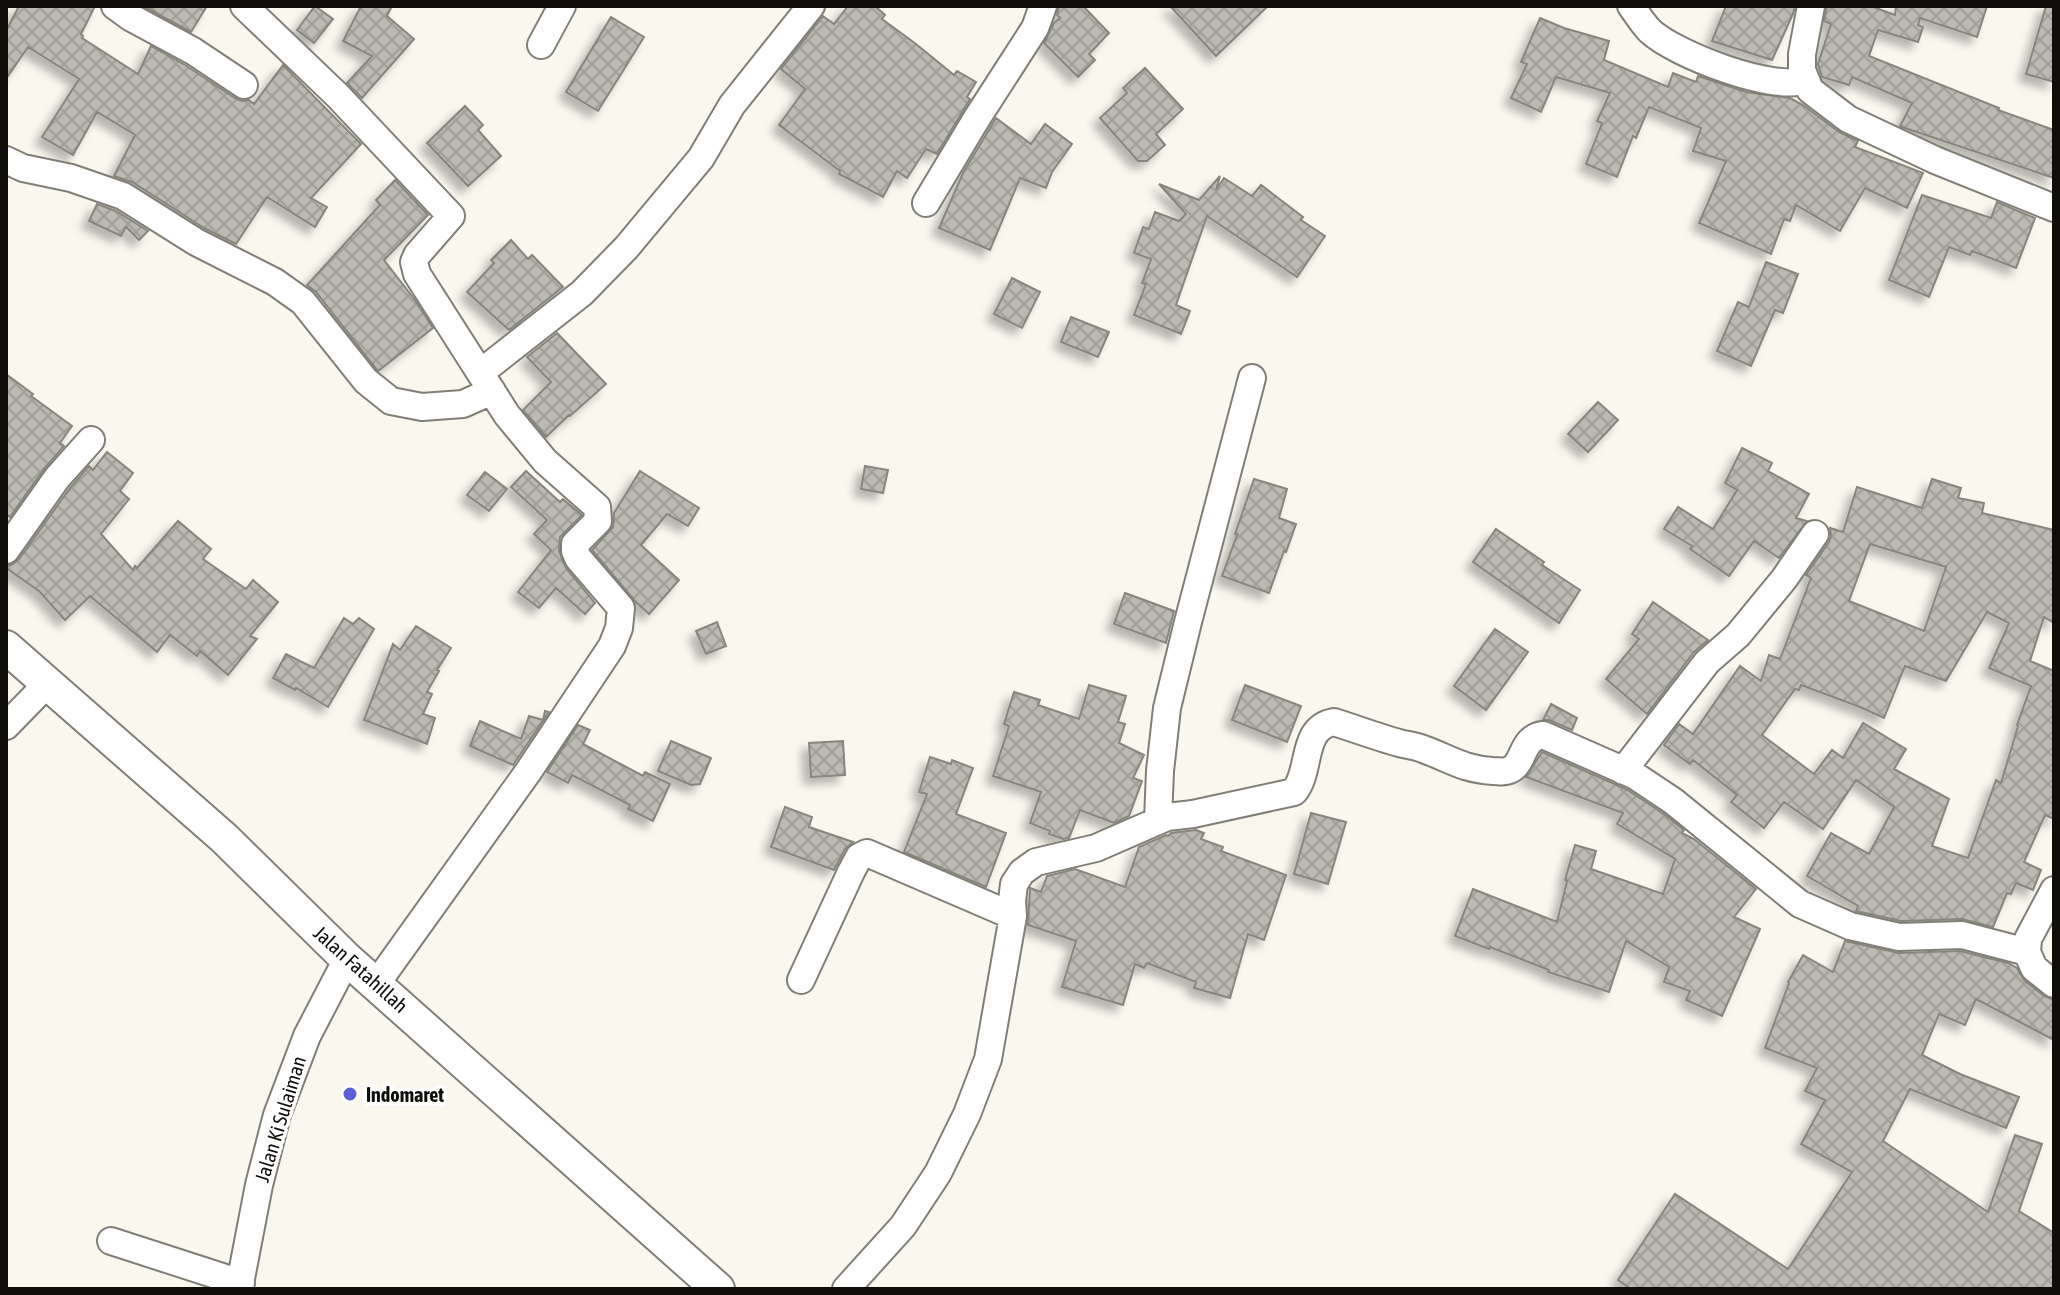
<svg xmlns="http://www.w3.org/2000/svg" width="2060" height="1295" viewBox="0 0 2060 1295" font-family="'Asap Condensed',sans-serif">
<style>
.building{fill:url(#building-cross-hatch);stroke:#87857d;stroke-width:2;fill-rule:evenodd;filter:url(#shadow)}
.lines{fill:none;stroke-linecap:round;stroke-linejoin:round}
.minor-casing{stroke:#807f77;stroke-width:30}
.tertiary-casing{stroke:#807f77;stroke-width:36}
.minor{stroke:#fff;stroke-width:26}
.tertiary{stroke:#fff;stroke-width:32}
.poi-dot{fill:#5b60d7;stroke:#fff;stroke-width:3}
.labels{text-anchor:middle;dominant-baseline:central;stroke-width:7;stroke-linejoin:round;paint-order:stroke}
.street-label{font-size:20px;fill:#0f0e0b;stroke:#fff}
.poi-label{font-size:20px;font-weight:bold;fill:#0f0e0b;stroke:#fff;text-anchor:start}
</style>
<defs>
<pattern id="building-cross-hatch" width="8" height="8" patternUnits="userSpaceOnUse" patternTransform="scale(2)"><rect width="8" height="8" fill="#bbbab2"/><path d="M0 0l8 8M0 8l8-8" fill="none" stroke="#a09f98"/></pattern>
<filter id="shadow"><feDropShadow dx="-7" dy="7" stdDeviation="4" flood-color="#0004"/></filter>
</defs>
<rect width="100%" height="100%" fill="#f9f7ee"/>
<path class="building" d="M19 6H95L81 34 83 36 82 38 138 74 151 46 185 65 235 98 242 101 249 100 254 104 283 65 361 144 311 198 327 207 315 227 267 197 236 244 204 228 132 182 114 176 135 135 97 112 73 155 42 137 79 79 28 47 6 79V31Z
M143 6H207L191 32Z
M315 6 333 19 314 43 297 30Z
M361 6H392L387 16 414 39 362 98 347 83 372 56 343 41Z
M848 6H875L885 15 882 19 916 44 954 75 957 71 976 82 967 97 970 99 937 154 926 149 907 178 897 171 883 197 839 174 840 171 779 125 805 89 781 69 823 16 834 24Z
M1059 6H1083L1109 33 1089 54 1095 60 1078 77 1044 43 1054 23 1060 18 1057 15Z
M1170 6H1268L1216 56Z
M1726 6H1795L1793 14 1772 60 1712 41Z
M1827 6H1871L1895 15 1896 6H1987L1977 37 1920 18 1918 25 1923 27 1918 42 1878 30 1869 56 1999 108 1998 110 2054 130V178L1902 127 1900 126 1912 103 1852 77 1849 85 1822 77 1818 64 1831 24 1824 21Z
M2046 6H2054V82L2026 74Z
M611 17 644 37 598 111 566 92Z
M1540 18 1564 28 1609 41 1604 60 1668 87 1673 73 1696 82 1698 76 1746 92 1790 98 1803 105 1839 132 1858 141 1855 147 1923 173 1907 208 1865 188 1840 231 1796 205 1790 221 1784 219 1771 254 1699 223 1726 161 1693 151 1701 128 1649 107 1636 138 1633 136 1617 177 1586 164 1602 123 1597 121 1610 93 1556 77 1541 112 1511 98 1527 64 1521 62Z
M1145 68 1183 109 1156 134 1165 145 1147 161H1138L1100 118 1127 93 1123 88Z
M465 106 483 125 478 130 501 156 468 186 427 143Z
M996 118 1031 144 1045 124 1072 144 1052 172 1046 188 1020 178 990 250 939 228 963 173Z
M1220 176 1216 190 1224 178 1252 196 1261 185 1303 217 1301 220 1325 236 1297 277 1207 216 1176 305 1190 311 1181 334 1134 315 1146 284 1142 283 1151 259 1134 253 1143 227 1149 229 1155 212 1179 221 1186 214 1159 184 1199 200Z
M395 180 428 215 384 260 415 300 433 328 378 371 316 292 307 285 380 205 376 200Z
M1922 195 1991 218 1997 202 2035 218 2016 268 1972 251 1970 255 1949 247 1929 297 1889 280Z
M97 204 116 211 148 231 139 240 126 227 121 236 89 221Z
M511 240 528 259 532 255 563 287 509 330 467 292 494 263 491 260Z
M1766 262 1798 274 1783 313 1775 310 1751 366 1717 351 1738 302 1749 307Z
M1012 278 1040 292 1022 328 994 314Z
M1071 317 1109 332 1098 357 1061 342Z
M557 333 606 384 570 416 569 415 546 437 523 410 551 382 527 357Z
M6 374 33 394 31 396 72 426 60 443 64 446 44 469 10 517 6 514Z
M1598 402 1618 420 1588 452 1568 434Z
M1742 448 1772 463 1768 471 1809 494 1796 518 1807 521 1779 558 1754 541 1729 576 1690 549 1692 546 1664 529 1678 507 1713 529 1737 490 1725 483Z
M107 452 133 473 120 491 129 499 101 534 133 570 135 566 137 568 178 521 211 549 203 559 246 589 253 580 278 602 250 636 257 639 228 675 200 651 197 656 170 635 157 652 90 596 65 620 39 591 6 568V566L13 564 19 559 70 488 89 466 93 470Z
M865 466 888 470 883 493 861 489Z
M526 471 560 502 563 499 582 515 560 537 559 551 566 568 595 603 585 614 556 588 539 608 518 592 551 550 534 534 547 520 511 487Z
M640 471 699 508 688 526 667 514 641 545 679 580 649 614 635 601 592 550 613 527 614 513Z
M485 472 507 489 489 511 467 495Z
M1254 479 1287 489 1279 518 1296 524 1286 552 1284 551 1269 593 1222 576 1237 535 1235 534Z
M1932 479 1961 488 1958 498 1984 503 1982 513 2054 530V623L2044 617 2030 661 2054 671V819L2045 815 2024 862 2041 870 2033 890 2016 883 2011 894 2007 893 1993 927 1962 919 1901 921 1856 911 1858 906 1807 876 1831 833 1869 854 1894 807 1856 780 1823 829 1784 802 1764 828 1731 802 1737 795 1693 760 1690 764 1664 745 1679 724 1693 734 1740 666 1761 681 1769 655 1780 659 1811 578 1806 575 1829 542 1831 536 1830 528 1843 532 1857 487 1922 508ZM1870 544 1946 567 1924 631 1849 601ZM1987 612 2009 623 1989 668 2031 686 2017 725 2018 726 2001 783 1996 780 1968 858 1932 846 1949 799 1894 769 1906 749 1863 723 1843 758 1832 750 1814 774 1762 735 1795 689 1799 690 1801 685 1860 707 1884 718 1905 666 1946 681Z
M1496 529 1544 562 1542 565 1580 590 1559 623 1473 562Z
M1125 593 1174 611 1166 643 1114 624Z
M1653 602 1708 640 1694 652 1647 714 1606 679 1639 639 1632 634Z
M344 618 353 624 359 618 374 629 328 707 296 688 295 690 273 678 286 654 314 668Z
M717 622 726 646 706 654 696 631Z
M416 626 451 648 437 670 439 671 427 692 432 694 423 714 435 718 427 744 364 720 393 644 400 650Z
M1495 629 1528 652 1486 710 1454 686Z
M1089 685 1126 696 1118 722 1125 724 1119 743 1144 755 1133 778 1142 781 1129 816 1114 823 1080 810 1069 838 1063 839 1049 834 1050 831 1030 823 1041 792 993 776 1009 726 1004 724 1014 692 1040 700 1038 705 1079 719Z
M1245 685 1301 706 1287 742 1232 720Z
M1551 704 1577 718 1572 730 1549 720H1543Z
M545 711 549 712 513 765 470 746 480 721 521 739 529 716 543 720Z
M578 725 590 730 583 744 643 776 645 772 670 784 653 821 628 809 630 805 572 775 568 783 547 772Z
M671 741 711 758 700 784 691 785 658 771Z
M843 741 845 775 811 777 809 743Z
M1542 752 1626 789 1664 814 1684 830 1682 833 1694 839 1756 889 1734 917 1760 929 1722 1016 1686 1000 1690 991 1664 982 1669 967 1626 941 1609 992 1548 972 1549 970 1490 947 1489 949 1455 936 1473 889 1557 922 1567 881 1565 880 1575 845 1596 851 1591 869 1663 894 1675 859 1617 824 1623 813 1526 777Z
M930 757 951 764 952 760 973 768 956 814 1006 833 986 887 904 852 927 794 919 792Z
M785 807 812 817 809 827 853 842 845 849 834 870 771 847Z
M1311 813 1346 822 1328 884 1294 874Z
M1196 830 1204 833 1201 839 1223 847 1221 851 1286 875 1264 940 1248 934 1230 998 1194 988 1196 982 1147 963 1144 968 1135 964 1123 1005 1062 987 1076 941 1028 925 1030 888 1041 892 1047 876 1075 869 1125 887 1139 847 1166 835 1168 836 1171 833Z
M1845 941 1899 953 1960 951 2008 963 2017 968 2024 980 2044 996 2054 1000V1040L1976 999 1965 1025 1939 1014 1922 1055 1960 1074 2019 1097 2006 1128 1910 1089 1883 1141 1988 1212 2015 1135 2042 1144 2019 1211 2054 1233V1289H1631L1618 1280 1675 1194 1788 1269 1852 1172 1801 1144 1825 1100 1805 1091 1817 1068 1765 1048 1789 983 1788 982 1803 955 1833 972Z"/>
<g class="lines">
<defs>
<path id="minor" d="M115 6 130 17 193 51 244 85
M244 6 338 96 451 216 417 255 414 262 417 274 507 415 545 461 597 507 598 521 575 544V551L578 558 621 608 619 628 612 646 528 772 377 983
M1631 6C1637 14 1643 24 1650 31 1676 55 1773 92 1806 80
M1811 6 1802 54V70L1810 90 1848 119 1935 160 2054 208
M541 45 562 6
M6 160 23 168 71 178 123 196 196 242 275 282 303 302 366 381 391 401 422 407 463 404 492 391
M926 203 977 118 1035 28 1043 6
M480 373 582 293 626 248 701 158 732 105 811 6
M6 550 57 478 91 440
M6 726 48 683
M1623 771 1707 662 1738 635 1784 579 1815 534
M1158 820 1160 771 1167 708 1188 622 1252 378
M2027 952 2034 968 2054 984
M801 980 851 872 859 857 867 853 1013 916
M111 1241 241 1283
M239 1289 259 1185 277 1115 307 1036 347 959
M846 1289 903 1226 938 1173 967 1114 988 1059 1013 916 1012 901 1014 884 1022 872 1036 862 1096 848 1167 817 1193 814 1294 792C1312 771 1300 728 1334 722 1356 729 1377 737 1399 743 1407 745 1416 746 1423 749 1451 759 1462 769 1493 771 1498 771 1502 772 1506 771 1526 767 1519 738 1543 735L1634 775 1673 801 1800 904 1850 926 1899 937 1962 935 2027 952 2028 939 2054 890"/>
<path id="tertiary" d="M6 647 224 838 347 959 718 1289"/>
</defs>
<use href="#minor" class="minor-casing"/>
<use href="#tertiary" class="tertiary-casing"/>
<use href="#minor" class="minor"/>
<use href="#tertiary" class="tertiary"/>
</g>
<circle class="poi-dot" cx="350" cy="1094" r="8"/>
<g class="labels">
<g class="street-label">
<text transform="translate(361 969) rotate(42)">Jalan Fatahillah</text>
<text transform="translate(280 1119) rotate(-73)">Jalan Ki Sulaiman</text>
</g>
<g class="poi-label">
<text x="366" y="1094">Indomaret</text>
</g>
</g>
<rect width="2060" height="1295" fill="none" stroke="#0f0e0b" stroke-width="16"/>
</svg>
